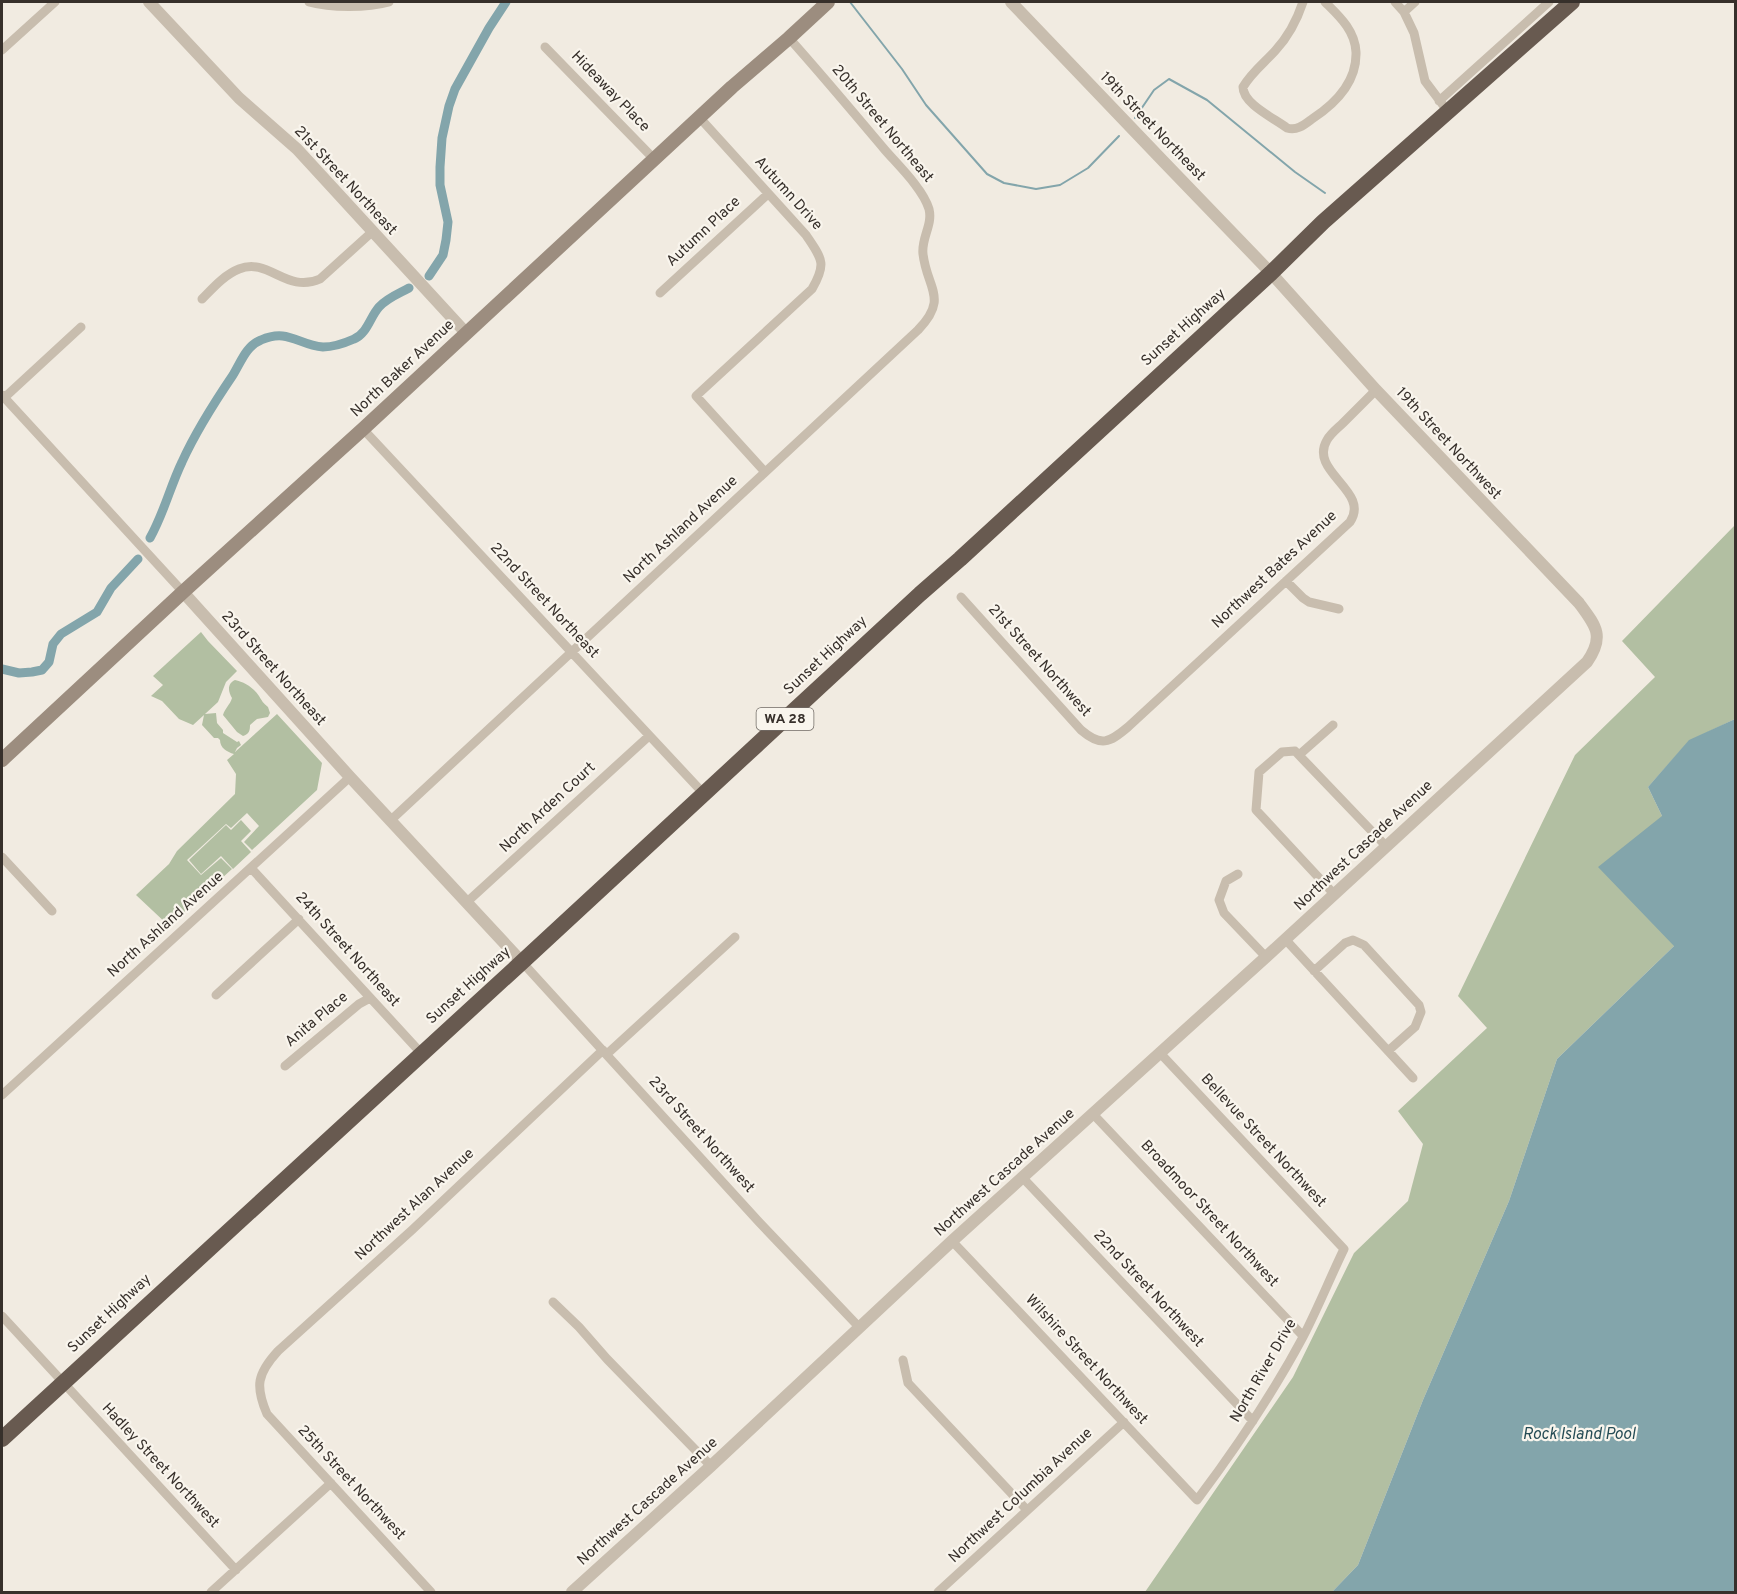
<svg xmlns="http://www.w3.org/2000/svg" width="1737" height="1594" viewBox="0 0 1737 1594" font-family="Overpass,sans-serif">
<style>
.green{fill:#b2bfa2}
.water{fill:#83a5ab}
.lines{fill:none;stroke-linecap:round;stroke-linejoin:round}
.stream{stroke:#83a5ab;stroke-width:2}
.canal{stroke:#83a5ab;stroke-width:9}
.minor{stroke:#c8bdae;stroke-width:9}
.tertiary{stroke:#c8bdae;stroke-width:12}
.secondary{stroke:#9c8d7f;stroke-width:14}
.trunk{stroke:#685a50;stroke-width:16}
.labels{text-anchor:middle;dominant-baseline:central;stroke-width:4.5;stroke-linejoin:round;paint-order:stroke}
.shield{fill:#f9f5ed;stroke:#716b65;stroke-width:1.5}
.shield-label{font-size:14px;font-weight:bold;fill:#37302b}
.street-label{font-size:15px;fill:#37302b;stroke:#f9f5ed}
.water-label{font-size:16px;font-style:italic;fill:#254c55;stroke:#f9f5ed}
</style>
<rect width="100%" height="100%" fill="#f1ebe1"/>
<path class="green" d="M1735 525V719L1689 741 1648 787 1662 816 1674 946 1557 1059 1509 1201 1423 1400 1358 1565 1332 1592H1145L1293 1377 1354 1253 1408 1201 1423 1144 1398 1111 1487 1028 1458 996 1575 755 1655 677 1622 641Z
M201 632 208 641 237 671 226 682 218 702 205 714 216 713 217 723 223 730V733L237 742 239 741 241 745 237 748 235 752 277 714 322 763 317 790 252 850 244 842 259 826 247 813 231 828 226 824 187 860 201 875 221 858 232 869 169 926 136 895 169 864 177 851 235 794 236 774 227 760 234 754C227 752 220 748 220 740L218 738H214L202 725 204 715 193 725 179 719 162 701 151 696 163 685 153 676Z
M235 680C244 682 253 687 259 696 262 701 263 703 268 707L270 713 268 717 257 719 250 725C250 731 249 734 243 736L237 732 223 715C225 708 230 705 232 698 228 691 227 684 235 680Z
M241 820 251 831 241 841 251 852 233 869 221 856 201 874 189 860 226 825 231 830Z"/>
<path class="water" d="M1735 719V1592H1332L1358 1565 1423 1400 1509 1201 1557 1059 1674 946 1598 867 1662 816 1648 787 1689 740Z"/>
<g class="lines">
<path class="stream" d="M850 2 902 69 926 105 987 174 1004 183 1036 189 1060 185 1088 168 1119 136
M1135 118 1154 90 1169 79 1207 100 1295 172 1325 193"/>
<path class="canal" d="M429 276 443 255 446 240 448 222 440 185V167L442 138 449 106 455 89 489 28 506 2
M150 538C164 513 170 487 182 462 196 431 214 403 233 375 241 362 246 346 261 340 288 328 298 345 323 347 332 347 345 343 354 339 367 334 370 317 379 307 387 298 398 294 409 288
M2 669 19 673 32 672 42 670 49 662 53 644 61 634 97 612 111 588 138 559"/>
<path class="minor" d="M309 2C330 8 368 8 389 2
M1303 2C1297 20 1288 37 1275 51 1264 63 1251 73 1243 87 1243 104 1274 118 1287 128 1297 131 1304 125 1312 119 1335 104 1357 82 1356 52 1355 30 1339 16 1325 2
M1395 2 1404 12 1414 33 1425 81 1443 105
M1404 12 1415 2
M545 47 654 159
M2 50 55 2
M1439 101 1549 2
M699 117 806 235C822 259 827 263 812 289L696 396 765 472
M660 293 768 194
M202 299C213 288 224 275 239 269 269 257 286 294 320 279L372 232
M2 395 183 592
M4 398 81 327
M363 429 704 794
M1286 581 1303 598 1309 602 1339 609
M961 597 1081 730C1101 747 1109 743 1128 727L1350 522C1371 491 1308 472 1327 440 1331 433 1338 428 1343 423 1354 412 1365 401 1376 390
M1299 755 1333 725
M391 820 918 330C949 298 927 289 923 254 921 238 933 225 929 209 923 189 899 166 885 150 853 112 822 75 789 38
M2 857 52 911
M251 868 421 1053
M1238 874 1226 881 1219 900 1224 913 1266 957
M1334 894 1256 810 1259 772 1282 752 1295 751 1386 846
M467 902 649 736
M1285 939 1413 1078
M522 962 759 1222 859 1327
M1314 971 1345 943 1353 940 1364 945 1419 1005 1421 1012 1415 1027 1388 1051
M216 995 299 919
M607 1054 735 937
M285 1066 359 1004 370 998
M2 1095 350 777
M1093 1114 1303 1336
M1022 1177 1253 1421
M952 1241 1197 1500C1236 1448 1272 1395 1303 1337 1318 1308 1330 1278 1344 1249L1160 1053
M553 1302 579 1327 607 1359 711 1466
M2 1316 236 1570
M903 1360 908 1383 1027 1510
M211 1592 331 1483
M431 1592 267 1414C255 1386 257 1374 278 1351L412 1230 603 1050
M938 1592 1124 1422"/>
<path class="tertiary" d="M149 2 239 98 297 149 466 333
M183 592 350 777 522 962
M572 1592 711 1466 952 1241 1266 957 1587 662C1605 636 1596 626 1579 603L1376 390 1271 273 1163 161 1011 2"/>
<path class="secondary" d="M2 760 183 592 363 429 732 87 789 38 828 2"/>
<path class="trunk" d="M2 1439 522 962 920 594 960 559 1271 273 1323 222 1572 2"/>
</g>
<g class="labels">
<rect class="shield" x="756.5" y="708" width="57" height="22" rx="4.5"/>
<g class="shield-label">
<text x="785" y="719">WA 28</text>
</g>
<g class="street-label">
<text transform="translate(610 92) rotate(46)">Hideaway Place</text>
<text transform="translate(882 124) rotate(50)">20th Street Northeast</text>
<text transform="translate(1152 127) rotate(46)">19th Street Northeast</text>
<text transform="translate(345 181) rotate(47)">21st Street Northeast</text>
<text transform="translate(788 194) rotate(48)">Autumn Drive</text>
<text transform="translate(704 232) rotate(-43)">Autumn Place</text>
<text transform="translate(1184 328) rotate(-42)">Sunset Highway</text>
<text transform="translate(403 369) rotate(-43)">North Baker Avenue</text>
<text transform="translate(1448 444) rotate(47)">19th Street Northwest</text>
<text transform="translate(681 530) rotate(-43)">North Ashland Avenue</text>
<text transform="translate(1275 570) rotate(-43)">Northwest Bates Avenue</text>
<text transform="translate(544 601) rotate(47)">22nd Street Northeast</text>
<text transform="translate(826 656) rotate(-43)">Sunset Highway</text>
<text transform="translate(1039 661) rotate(48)">21st Street Northwest</text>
<text transform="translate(273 669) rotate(48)">23rd Street Northeast</text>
<text transform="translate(548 808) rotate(-43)">North Arden Court</text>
<text transform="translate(1364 846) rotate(-43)">Northwest Cascade Avenue</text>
<text transform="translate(166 925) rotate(-42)">North Ashland Avenue</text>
<text transform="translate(347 950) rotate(48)">24th Street Northeast</text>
<text transform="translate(469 986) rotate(-42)">Sunset Highway</text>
<text transform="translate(317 1020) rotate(-40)">Anita Place</text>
<text transform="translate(701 1135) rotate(48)">23rd Street Northwest</text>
<text transform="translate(1263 1141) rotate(47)">Bellevue Street Northwest</text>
<text transform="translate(1005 1173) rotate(-42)">Northwest Cascade Avenue</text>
<text transform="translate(415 1205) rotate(-43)">Northwest Alan Avenue</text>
<text transform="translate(1209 1214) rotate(47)">Broadmoor Street Northwest</text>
<text transform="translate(1148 1289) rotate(47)">22nd Street Northwest</text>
<text transform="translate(110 1314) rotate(-43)">Sunset Highway</text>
<text transform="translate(1086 1360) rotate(47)">Wilshire Street Northwest</text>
<text transform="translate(1264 1371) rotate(-60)">North River Drive</text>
<text transform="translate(160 1466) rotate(47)">Hadley Street Northwest</text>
<text transform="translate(351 1483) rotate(47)">25th Street Northwest</text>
<text transform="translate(1021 1496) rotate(-43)">Northwest Columbia Avenue</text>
<text transform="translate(648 1502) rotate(-42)">Northwest Cascade Avenue</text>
</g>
<g class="water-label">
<text x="1579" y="1435">Rock Island Pool</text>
</g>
</g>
<rect width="1737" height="1594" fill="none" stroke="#37302b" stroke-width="6"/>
</svg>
